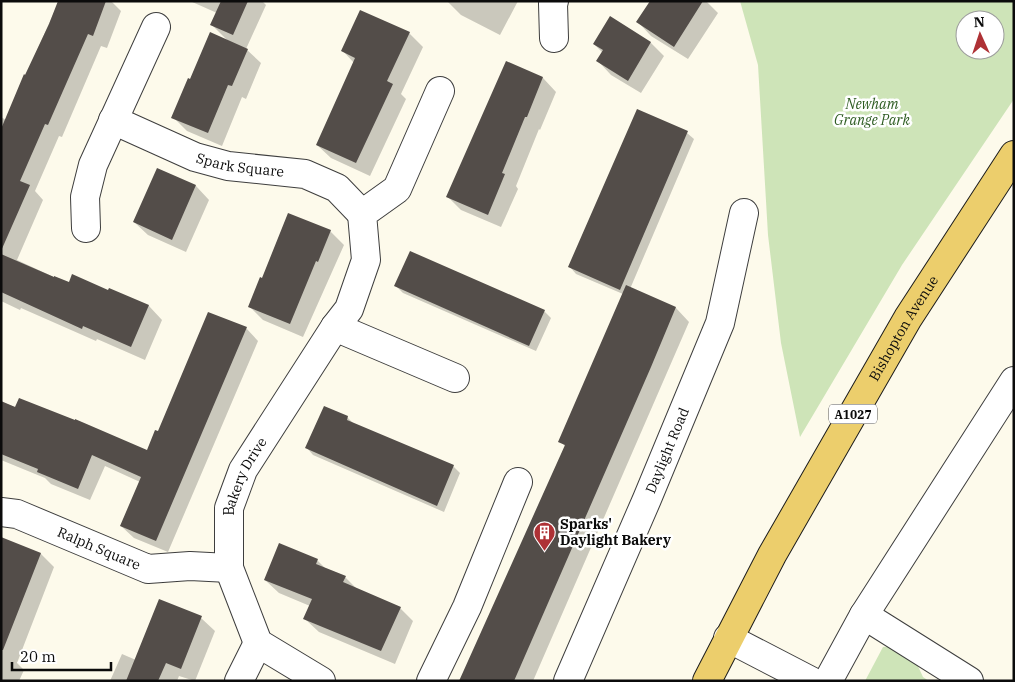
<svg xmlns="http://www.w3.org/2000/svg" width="1015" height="682" viewBox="0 0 1015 682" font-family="'IBM Plex Serif',serif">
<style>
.green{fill:#cee4b8;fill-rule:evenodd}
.shadow{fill:#0003}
.building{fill:#534d49}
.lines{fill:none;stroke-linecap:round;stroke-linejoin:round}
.minor-casing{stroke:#3e3e3e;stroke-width:30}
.major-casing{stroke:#1c1c1c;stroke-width:30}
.minor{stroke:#fff;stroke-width:28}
.major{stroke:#ecce6c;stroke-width:28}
.labels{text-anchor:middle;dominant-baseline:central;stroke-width:5;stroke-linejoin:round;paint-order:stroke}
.shield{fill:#fff;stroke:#545454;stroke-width:1}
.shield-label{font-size:12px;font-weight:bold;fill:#0b0b0b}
.park-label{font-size:14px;font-style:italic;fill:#2e5c22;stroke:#fff}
.street-label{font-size:14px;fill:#0b0b0b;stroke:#fff}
.poi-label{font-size:14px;font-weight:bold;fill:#0b0b0b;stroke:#fff;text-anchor:start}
</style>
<rect width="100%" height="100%" fill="#fdfaeb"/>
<path class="green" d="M740 1H1014V99L902 265 800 437 781 343 768 235 758 65ZM965 20H995V50H965Z
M893 646 916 662 923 677 929 681H865L883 647Z"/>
<path class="shadow" d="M59 1H111L121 11 107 48 101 46 62 137 59 136 35 191 43 200 17 260 69 284 109 292 110 290 149 306 162 320 145 360 97 339 96 341 21 308 20 310 1 301V117L6 120Z
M190 1H262L266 5 246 49 261 63 246 99 242 97 222 146 187 131 173 117 191 81 229 42 211 24 217 13Z
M518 1 500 35 461 15 448 2Z
M651 1H706L718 13 688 59 651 36 638 22Z
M610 18 651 43 664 56 641 93 611 75 598 61 603 53 594 44Z
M409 33 423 47 401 94 406 99 370 176 331 158 317 145 354 63 343 51Z
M506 63 543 78 556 92 540 130 539 129 516 186 518 189 501 227 461 210 448 197Z
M687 133 694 139 630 289 676 308 689 322 533 681H461L566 447 560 441 623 294 576 274 570 267Z
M158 169 196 186 209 200 186 252 148 235 134 222Z
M330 231 344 245 303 337 263 320 249 306 263 279Z
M396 286 544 311 551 318 536 351 403 293Z
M246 328 258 341 168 552 134 538 121 526 140 482 105 466 90 500 51 484 45 478 1 460V402L147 452 159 433Z
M347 417 354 424 453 466 460 473 444 512 313 455 307 448Z
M1 550 41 554 54 567 17 663 24 670 19 681H1Z
M317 560 327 570 345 577 357 589 400 608 413 621 395 664 319 632 305 619 310 606 279 593 265 580Z
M201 618 215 631 195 681 179 676 177 681H110L122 654 136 660Z"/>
<path class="building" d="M58 1H106L93 36 88 34 48 125 45 124 20 181 30 185 1 251V129L24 74 25 75 49 24Z
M221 1H248L233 35 210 25Z
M650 1H703L674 47 636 22Z
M360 10 410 32 387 81 393 84 356 163 316 145 355 58 341 51Z
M610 16 651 42 628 81 596 61 603 50 593 44Z
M210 32 248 49 232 86 228 85 208 133 171 118 188 78 190 79Z
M506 61 543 77 527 117H525L502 173 505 174 488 215 446 197Z
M637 109 688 131 620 290 568 267Z
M157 168 196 185 172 240 133 222Z
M288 213 331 230 318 262 316 261 290 324 248 307 260 277 262 278Z
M410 251 545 310 529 346 394 286Z
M1 254 54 277V276L69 282 72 274 108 290 109 288 149 305 131 347 83 326 82 329 1 292Z
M626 285 676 307 651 367 514 681H459L565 445 558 442Z
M208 312 247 327 156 541 120 526 141 477 92 455 78 489 37 472 38 469 1 454V401L15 407 19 398 75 420V419L147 450 155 430 158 431Z
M324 406 348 416 347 420 454 465 437 506 305 448Z
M1 537 41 553 3 650H1Z
M279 543 318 559 316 564 346 576 343 582 401 607 381 651 303 619 312 599 264 580Z
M159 599 202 616 181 669 166 663 158 681H126Z"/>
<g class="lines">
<defs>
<g id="minor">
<path d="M554 38 553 4 554 1"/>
<path id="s1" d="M113 120 195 157 228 166 305 174 337 188 362 214"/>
<path d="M86 228 85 197 93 165 156 27"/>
<path d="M335 327 455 378"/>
<path id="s2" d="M1 512 17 514 148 569 190 566 229 568"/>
<path d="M864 615 969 681"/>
<path d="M728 638 811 681"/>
<path d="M239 681 258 643"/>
<path id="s3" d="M321 681 258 643 229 568V508L243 470 335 327 349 309 366 260 362 214 397 189 440 91"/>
<path d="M431 681 467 607 518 482"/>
<path id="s4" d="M568 681 647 499 720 323 744 213"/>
<path d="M828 681 864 615 1014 381"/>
</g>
<g id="major">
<path id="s5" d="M707 681 772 555 908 318 1014 155"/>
</g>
</defs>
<use href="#minor" class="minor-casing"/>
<use href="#major" class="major-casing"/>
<use href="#minor" class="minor"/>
<use href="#major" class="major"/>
</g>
<defs>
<symbol id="building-pin" viewBox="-11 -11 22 30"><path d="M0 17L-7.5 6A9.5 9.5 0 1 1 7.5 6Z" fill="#ae3135" stroke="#fff"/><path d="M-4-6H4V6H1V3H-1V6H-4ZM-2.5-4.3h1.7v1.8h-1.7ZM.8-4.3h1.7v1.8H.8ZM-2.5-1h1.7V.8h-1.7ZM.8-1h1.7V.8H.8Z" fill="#fff"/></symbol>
</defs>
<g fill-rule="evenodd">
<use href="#building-pin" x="532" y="520" width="25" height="34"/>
</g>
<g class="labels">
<rect class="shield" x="829" y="404.5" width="48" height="19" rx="4"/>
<g class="shield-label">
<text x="853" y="414">A1027</text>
</g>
<g class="park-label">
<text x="872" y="104">Newham<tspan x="872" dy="16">Grange Park</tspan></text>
</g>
<g class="street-label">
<text stroke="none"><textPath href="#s1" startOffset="136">Spark Square</textPath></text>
<text stroke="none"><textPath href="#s5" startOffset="404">Bishopton Avenue</textPath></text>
<text stroke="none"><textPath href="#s4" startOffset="251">Daylight Road</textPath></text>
<text stroke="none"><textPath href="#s3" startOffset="249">Bakery Drive</textPath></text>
<text stroke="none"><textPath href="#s2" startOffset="105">Ralph Square</textPath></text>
</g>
<g class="poi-label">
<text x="560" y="524">Sparks'<tspan x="560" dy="16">Daylight Bakery</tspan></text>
</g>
</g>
<rect width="1015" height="682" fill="none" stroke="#0b0b0b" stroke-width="5"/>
<g transform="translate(980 35) rotate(357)"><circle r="24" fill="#ffffff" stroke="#9d9d9d"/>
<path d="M0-4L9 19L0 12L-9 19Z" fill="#ae3135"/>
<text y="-8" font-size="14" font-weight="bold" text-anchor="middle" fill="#0b0b0b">N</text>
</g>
<path d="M12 662v8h99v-8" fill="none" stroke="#0b0b0b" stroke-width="2.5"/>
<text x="20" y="662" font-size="15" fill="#0b0b0b" stroke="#ffffff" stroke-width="4" paint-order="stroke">20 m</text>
</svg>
